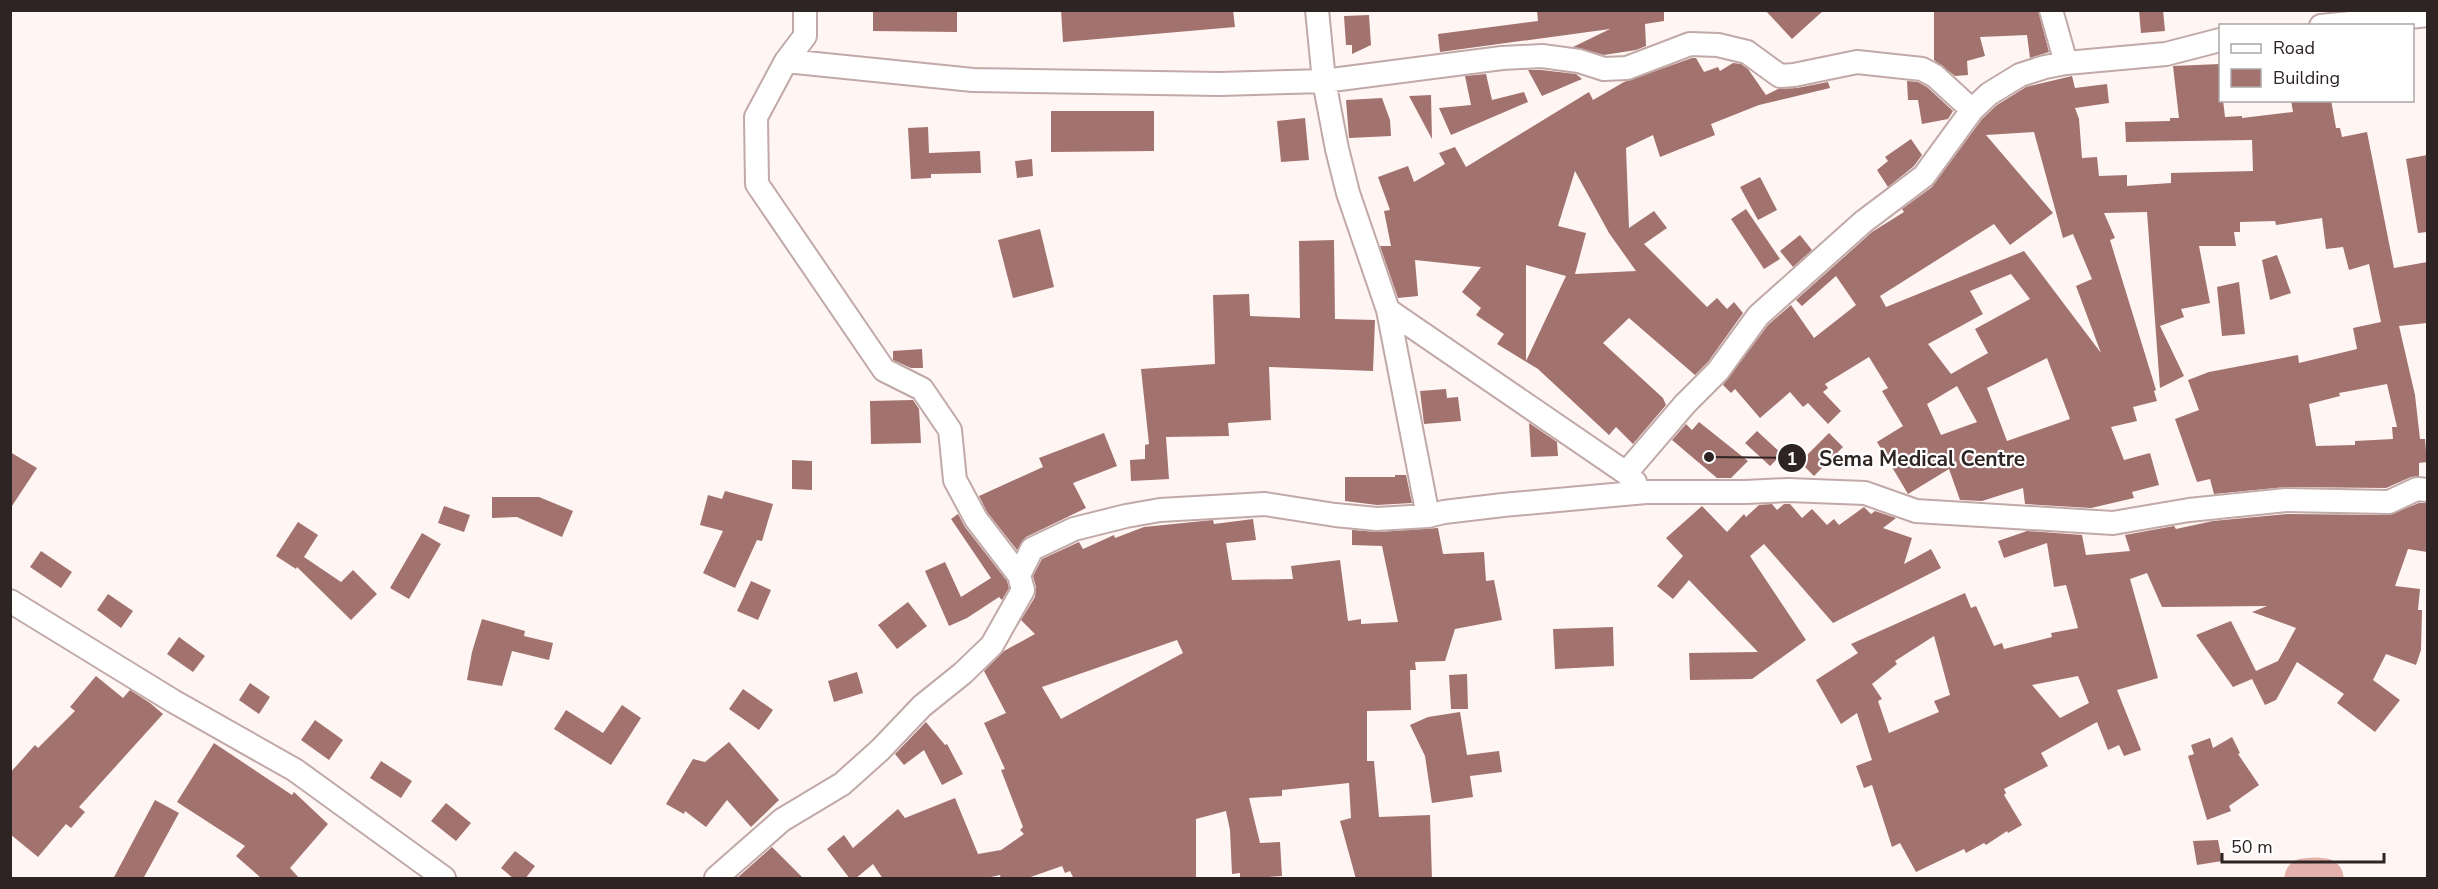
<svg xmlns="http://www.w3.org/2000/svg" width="2438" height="889" viewBox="0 0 2438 889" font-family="'Nunito Sans',sans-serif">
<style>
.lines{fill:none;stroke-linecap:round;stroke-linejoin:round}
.river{stroke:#e4b0ab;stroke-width:39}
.building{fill:#a2726e;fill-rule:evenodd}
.street-casing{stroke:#c1a9a7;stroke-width:26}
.street{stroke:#fff;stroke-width:22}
.leader{fill:none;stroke:#2d2423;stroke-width:2}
.callout-dot{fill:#2d2423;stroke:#fff;stroke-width:2}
.mark-label{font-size:18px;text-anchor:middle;font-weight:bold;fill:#fff}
.callout-label{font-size:21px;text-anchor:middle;font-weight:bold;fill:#2d2423;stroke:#fff;stroke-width:4.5;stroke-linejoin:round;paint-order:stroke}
</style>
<rect width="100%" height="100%" fill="#fff5f3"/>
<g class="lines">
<path class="river" d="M2304 878 2315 877 2324 878"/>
</g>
<path class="building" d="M873 10H957V32L873 31Z
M1061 10H1233L1235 27 1063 42Z
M1537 10H1664V21L1645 24 1646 46 1636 50 1604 55 1573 47 1610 29 1440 52 1438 34 1538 21Z
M1765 10H1824L1792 39Z
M1934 10H2038L2049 52 2030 58 2027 35 1980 37 1985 56 1967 61 1968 75 1955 76 1934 60Z
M2139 10H2163L2165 31 2141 33Z
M1369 15 1371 45 1352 54V45H1346L1344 16Z
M1692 58H1696L1704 72 1718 67 1720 71 1733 63 1741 64 1748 69 1766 95 1778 89 1797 88 1828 82 1830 88 1759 105 1711 124 1715 135 1660 157 1653 135 1626 148 1629 228 1654 211 1667 228 1644 244 1707 307 1717 298 1727 309 1734 302 1743 313 1708 362 1695 375 1629 318 1603 343 1663 398 1666 405 1633 444 1616 427 1609 435 1538 369 1497 344 1504 334 1476 315 1481 308 1462 292 1481 267 1415 260 1418 296 1398 298 1380 246H1391L1384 211 1390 210 1378 177 1408 166 1414 182 1445 164 1439 153 1455 147 1466 167 1589 92 1593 100 1624 82ZM1575 171 1609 233 1636 271 1575 274 1586 233 1558 226ZM1526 265 1566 276 1526 361Z
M2220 64V100H2223L2225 117 2242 116V118L2293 112 2291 100H2331L2336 128H2340L2342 137 2367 132 2394 268 2427 262V323L2399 326 2415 395 2420 439H2425L2427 462 2419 463V476L2411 477 2386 488 2286 487 2214 494 2210 479 2197 482 2175 419 2199 410 2188 380 2209 372 2298 355 2299 363 2357 349 2353 328 2381 322 2369 264 2349 270 2343 247 2326 249 2322 218 2276 225 2275 221 2240 222V232H2234L2236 246H2199L2210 303 2181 309 2184 317 2160 326 2184 376 2160 388 2147 212 2104 213 2115 238 2110 240 2156 390 2154 391 2157 401 2133 407 2137 421 2111 427 2124 460 2150 453 2159 485 2132 492 2134 498 2091 508 2025 504 2023 488 1982 501 1960 500 1949 469 1908 494 1877 442 1903 426 1882 391 1888 388 1869 357 1825 384 1828 388 1823 392 1841 411 1828 424 1808 403 1803 407 1790 392 1760 418 1735 389 1731 393 1723 385 1768 325 1791 305 1814 338 1856 305 1836 276 1802 306 1796 300 1872 232 1904 212 1902 209 1932 187 1982 119 1997 105 2026 87 2072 76 2075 88 2107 84 2109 103 2075 108 2079 119 2082 158 2097 157 2099 176 2127 175V186L2171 183V173L2253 171 2252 140 2126 142 2125 122 2170 121V118H2179L2173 66ZM2034 132 2063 238 2073 234 2092 279 2076 286 2101 353 2024 251 1886 307 1880 296 1994 224 2010 245 2053 213 1986 135ZM2011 274 2030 299 1975 329 1988 353 1951 374 1928 344 1983 314 1970 291ZM2047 358 2070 419 2007 441 1987 388ZM2387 384 2397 427H2392L2393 439 2355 441V445L2316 446 2309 404 2340 396 2339 393ZM1957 386 1977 422 1941 435 1927 404Z
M1528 70H1541L1576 74 1582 79 1542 96Z
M1486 74 1492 100 1524 92 1528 102 1451 135 1439 108 1471 105 1465 76Z
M1907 81 1918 82 1927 87 1953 111 1948 119 1922 124 1918 100H1908Z
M1431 95 1432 139 1409 96Z
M1382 98 1390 120 1391 136 1349 138 1346 100Z
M1051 111H1154V151L1051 152Z
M1305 118 1309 160 1281 162 1277 121Z
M928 127 929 153 980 151 981 173 931 174V178L911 179 908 128Z
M1911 139 1922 155 1914 166 1888 187 1877 170 1888 161 1885 157Z
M2427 155V232L2418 233 2406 159Z
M1032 159 1033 176 1017 178 1015 161Z
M1760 177 1777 210 1758 220 1740 187Z
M1746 209 1780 259 1764 269 1731 219Z
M1040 229 1054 287 1013 298 998 240Z
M1800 235 1812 250 1793 267 1780 251Z
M1334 240 1335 319 1375 320 1373 371 1269 367 1271 420 1228 423 1229 436 1166 437 1169 479 1131 481 1130 460 1145 459V445L1149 444 1141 369 1215 364 1213 295 1249 294 1250 316 1300 318 1299 241Z
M2277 255 2291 293 2270 300 2262 260Z
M2239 282 2245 334 2222 336 2217 287Z
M922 349 923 368H911L893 360V351Z
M1446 389 1447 398 1458 397 1461 421 1424 424 1420 391Z
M913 400 919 409 921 443 871 444 870 401Z
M1699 422 1748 461 1731 478H1717L1672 440 1686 424 1692 430Z
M1529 423 1557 442 1558 456 1531 457Z
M1757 431 1782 454 1770 466 1745 443Z
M1104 433 1117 466 1073 483 1086 508 1026 537 1017 550 987 512 979 496 1043 467 1039 458Z
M1829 433 1843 447 1814 476 1800 462Z
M10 452 37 468 10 509Z
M792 460 812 461V490L792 489Z
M1395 475H1406L1412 503 1377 505 1345 501V477H1395Z
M725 491 773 504 762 541 757 540 735 588 703 573 723 531 700 525 708 495 722 499Z
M492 497H539L573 511 562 537 517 517 492 518Z
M2419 503H2427V552L2408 549 2395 586 2420 589 2418 610H2422L2421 650 2416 665 2386 654 2373 680 2400 700 2375 732 2337 703 2344 694 2297 662 2276 700 2265 705 2252 679 2233 687 2196 635 2231 621 2256 671 2278 661 2296 628 2252 612 2267 606 2162 607 2147 573 2130 579 2158 678 2117 690 2141 750 2124 756 2119 745 2108 750 2097 722 2041 753 2048 766 2004 789 2006 793 2004 795 2022 825 2008 833 2007 831 1986 845 1984 843 1966 853 1964 849 1916 872 1900 843 1892 847 1872 785 1864 788 1856 766 1872 760 1857 713 1841 724 1816 680 1858 653 1851 644 1965 593 1971 608 1976 606 1994 646 2002 643 2004 649 2052 637 2051 633 2078 628 2066 585 2054 587 2047 543 2004 558 1998 541 2027 531 2082 535 2086 555 2130 551 2125 535 2174 526 2176 529 2213 521 2287 514 2389 515ZM1934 636 1950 695 1934 701 1939 712 1889 733 1878 701 1882 699 1872 684 1897 664 1895 661ZM2078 676 2089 703 2060 718 2032 685Z
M1772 504 1777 510 1784 504H1790L1802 518 1812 509 1827 525 1834 519 1839 525 1864 507 1871 514 1875 511 1896 518 1883 528 1912 538 1904 564 1931 549 1941 568 1833 623 1764 544 1750 556 1806 640 1752 679 1690 680 1689 653 1758 652 1689 580 1673 599 1657 586 1683 556 1666 538 1702 506 1727 532 1744 514 1746 517 1759 505Z
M444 506 470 515 464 532 438 523Z
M958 514 965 527 1007 581 1009 588 1002 600 999 597 967 618 949 626 925 571 945 562 961 597 991 578 951 519Z
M1253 519 1256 540 1226 543 1232 580 1293 579 1291 566 1340 560 1348 621 1361 619V624L1398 622 1382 546 1352 545V530L1378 532 1438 528 1443 554 1484 552 1486 581 1494 580 1502 620 1455 629 1445 661 1415 662 1416 670H1410L1411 710 1367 711V761H1374L1379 817 1430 815 1432 879H1356L1340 821 1351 818 1349 783 1282 790V796L1249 798 1260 843 1280 842 1282 876 1240 879V873L1232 874 1230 830 1226 811 1196 819V879H1074L1070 871 1065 873 1062 866 1025 879H1001L1000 875 982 879H883L873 864 855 879H850L827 849 844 835 853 848 898 809 905 818 955 798 978 854 1001 850 1024 834 1020 830 1023 827 1001 770 1005 769 984 723 1006 713 984 671 1004 651 1035 634 1021 620 1035 597 1036 587 1033 576 1042 559 1079 542 1083 549 1114 535 1115 538 1144 527 1213 520 1214 524ZM1177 640 1183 653 1061 719 1042 687Z
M298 522 318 535 304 557 341 582 353 570 377 594 351 620 297 567 296 569 276 556Z
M422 533 441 544 409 599 390 588Z
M41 551 72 572 61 588 30 567Z
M751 581 771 590 758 620 737 611Z
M108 594 133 611 121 628 97 610Z
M908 602 927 626 897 649 878 625Z
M482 619 525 631 524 636 553 643 549 660 512 651 502 686 467 680 472 652Z
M1613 627 1614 666 1555 669 1553 629Z
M179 637 205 656 193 672 167 654Z
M857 672 863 693 834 702 828 681Z
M1467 674 1468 709H1451L1449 675Z
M96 676 123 698 130 690 150 703 163 714 79 807 85 812 71 828 66 824 38 857 10 834V773L35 745 38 748 75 711 70 707Z
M250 683 270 697 259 714 239 700Z
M743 689 773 710 759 730 729 709Z
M622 705 641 718 611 765 554 729 566 710 603 733Z
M1460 712 1467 755 1499 751 1502 772 1470 776 1473 797 1432 803 1425 756 1410 725 1428 717Z
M315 720 343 740 329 760 301 740Z
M926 722 945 745 947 744 963 774 942 785 924 750 904 765 895 754Z
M2232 737 2240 753 2238 754 2259 785 2229 806 2231 811 2207 820 2188 756 2194 754 2191 745 2210 738 2213 748Z
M729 742 779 800 751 827 727 800 706 827 685 811 684 814 666 804 693 759 705 762Z
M214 743 292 795 294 792 328 824 290 868 300 879 261 878 236 856 245 846 177 802Z
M381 761 412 781 401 798 370 778Z
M155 800 179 813 143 879H113Z
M446 803 471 823 456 841 431 821Z
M2218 840 2222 861 2197 865 2193 841Z
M772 847 804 879H736Z
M515 851 535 866 525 879H514L501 868Z"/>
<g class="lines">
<defs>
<path id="street" d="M805 10V36L786 61 756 117 757 184 884 370 922 389 950 430 955 480 976 519 1019 575
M1317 10 1324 81 1337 149 1348 193 1388 310 1428 516
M2051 10 2066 63
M2321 26 2428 15
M786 61 973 80 1219 84 1324 81 1502 58 1542 56 1579 61 1604 69 1627 68 1690 44 1718 45 1747 52 1780 76 1794 75 1857 62 1922 69 1935 76 1972 110
M1388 310 1626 473 1635 482
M1626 473 1685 404 1718 371 1758 316 1863 222 1924 176 1972 110 1989 94 2020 75 2045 67 2066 63 2166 54 2220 40
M10 601 173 701 295 770 444 878
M716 878 782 820 842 784 880 750 922 706 963 673 992 645 1023 590 1019 575 1032 549 1074 529 1126 516 1160 510 1265 504 1335 515 1377 519 1428 516 1444 512 1503 505 1646 492H1745L1788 490 1865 493 1916 511 2113 523 2189 510 2286 500 2389 502 2417 489 2428 490"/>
</defs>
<use href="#street" class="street-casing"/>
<use href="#street" class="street"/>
</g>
<path class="leader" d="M1709 457L1792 458"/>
<g class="callout-dot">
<circle cx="1709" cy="457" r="6"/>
<circle cx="1792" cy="458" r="15"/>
</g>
<g class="mark-label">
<text x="1792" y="465">1</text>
</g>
<g class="callout-label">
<text x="1922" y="466">Sema Medical Centre</text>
</g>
<rect width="2438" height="889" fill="none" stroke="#2d2423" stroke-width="24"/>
<rect x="2219" y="24" width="195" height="78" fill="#ffffff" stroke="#aba7a7" stroke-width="1.5"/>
<rect x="2231" y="44" width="30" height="9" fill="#ffffff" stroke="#aba7a7" stroke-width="1.5"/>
<text x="2273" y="54" font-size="18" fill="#2d2423">Road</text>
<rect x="2231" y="69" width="30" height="18" fill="#a2726e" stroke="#aba7a7" stroke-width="1.5"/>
<text x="2273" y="84" font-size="18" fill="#2d2423">Building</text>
<path d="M2222 853v9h162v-9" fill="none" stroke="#2d2423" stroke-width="3"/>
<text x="2231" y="853" font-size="18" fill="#2d2423" stroke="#ffffff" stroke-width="4.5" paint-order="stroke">50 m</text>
</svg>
